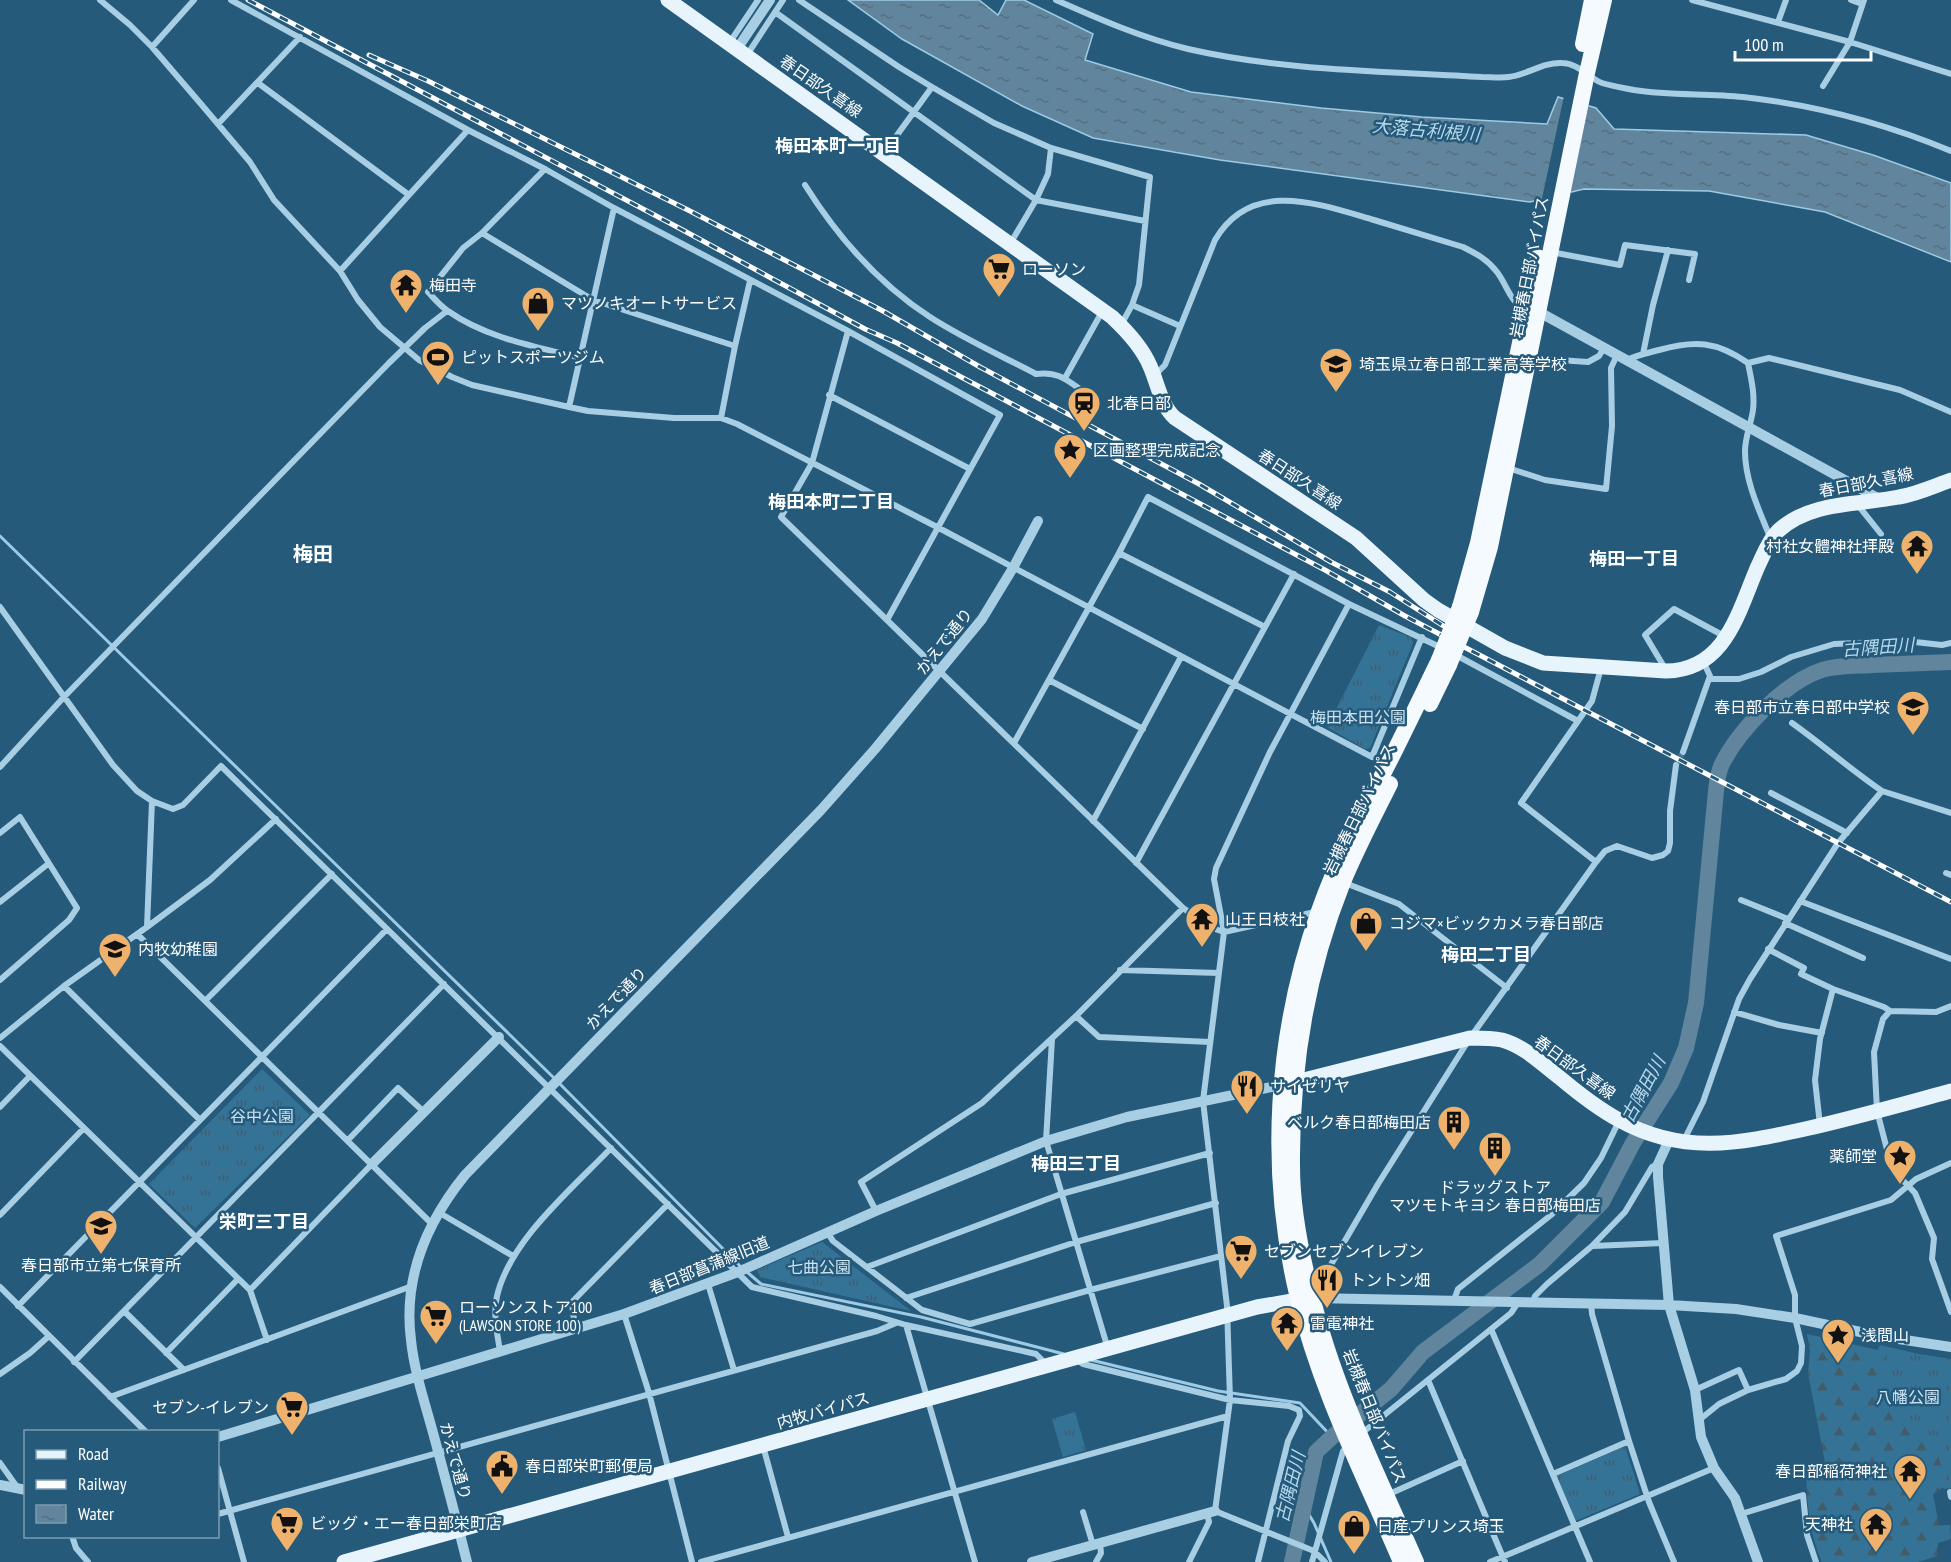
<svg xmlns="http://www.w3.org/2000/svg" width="1951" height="1562" viewBox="0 0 1951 1562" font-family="'PT Sans Narrow','Noto Sans JP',sans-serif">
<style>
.grass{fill:url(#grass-tufts)}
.forest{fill:url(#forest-firs)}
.water{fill:url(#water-ripples);stroke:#9dcbe5;stroke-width:1.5}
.pier{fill:#255a7b}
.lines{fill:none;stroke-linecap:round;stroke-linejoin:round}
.stream{stroke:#9dcbe5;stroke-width:3}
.river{stroke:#60859d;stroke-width:16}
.minor-tunnel{stroke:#46738f;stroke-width:6;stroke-dasharray:6 3;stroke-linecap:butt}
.minor{stroke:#a8cee4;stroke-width:6}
.tertiary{stroke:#a8cee4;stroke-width:10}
.primary{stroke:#e8f4fc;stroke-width:15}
.trunk{stroke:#f4fafe;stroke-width:16}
.rail-casing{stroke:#fff;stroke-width:5}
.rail{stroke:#255a7b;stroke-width:3;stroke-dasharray:9;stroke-linecap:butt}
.trunk-bridge{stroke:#f4fafe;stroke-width:16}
.labels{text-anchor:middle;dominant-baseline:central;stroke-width:5;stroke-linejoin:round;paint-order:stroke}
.street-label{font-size:16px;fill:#fff;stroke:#255a7b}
.poi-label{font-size:16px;fill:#fff;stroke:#255a7b;text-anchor:start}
.park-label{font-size:16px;fill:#cbe5f4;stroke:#255a7b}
.water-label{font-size:18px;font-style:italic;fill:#b4d8ec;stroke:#255a7b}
.neighbourhood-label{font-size:18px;font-weight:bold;fill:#fff;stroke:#255a7b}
.quarter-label{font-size:20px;font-weight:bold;fill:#fff;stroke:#255a7b}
</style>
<defs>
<pattern id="grass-tufts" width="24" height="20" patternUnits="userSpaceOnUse" patternTransform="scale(1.5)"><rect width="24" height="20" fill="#357396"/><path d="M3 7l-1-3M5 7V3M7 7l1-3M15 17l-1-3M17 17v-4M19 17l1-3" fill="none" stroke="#435c6a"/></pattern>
<pattern id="forest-firs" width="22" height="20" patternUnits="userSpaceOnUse" patternTransform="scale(1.5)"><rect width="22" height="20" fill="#357396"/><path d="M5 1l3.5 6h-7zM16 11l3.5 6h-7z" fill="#435c6a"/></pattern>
<pattern id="water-ripples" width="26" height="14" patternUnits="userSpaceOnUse" patternTransform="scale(1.5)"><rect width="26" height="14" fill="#60859d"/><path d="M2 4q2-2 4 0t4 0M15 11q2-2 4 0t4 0" fill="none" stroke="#586e7d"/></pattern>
</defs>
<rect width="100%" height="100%" fill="#255a7b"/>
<path class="grass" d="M1379 625 1412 638 1413 643 1370 748 1365 749 1327 727Z
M262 1069 310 1115 195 1228 149 1184Z
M822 1242 911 1311 760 1277 757 1270Z
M1880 1345 1919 1354 1951 1359V1488L1945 1489 1935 1484 1865 1375Z
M1075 1412 1086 1450 1063 1457 1052 1419Z
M1625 1446 1640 1494 1575 1521 1555 1477Z"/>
<path class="forest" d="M1807 1334 1887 1352C1886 1370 1880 1395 1890 1411 1896 1421 1910 1417 1919 1422 1932 1431 1943 1470 1947 1485L1933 1494 1939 1525H1950L1951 1539 1938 1543 1937 1556 1918 1562H1822C1809 1533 1807 1502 1806 1471L1825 1462 1808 1373 1810 1351Z"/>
<path class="water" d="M848 0H979L998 15 1006 0H1024L1093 34 1085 60 1191 92 1321 108 1422 117 1547 124 1558 97 1596 108 1614 129 1806 135 1873 155 1951 183V262L1825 212 1709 191 1584 189 1530 202 1220 160 1093 138 1022 106 902 39Z"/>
<path class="pier" d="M1564 96 1589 103 1570 196 1541 203Z"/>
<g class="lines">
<path class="stream" d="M0 536 554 1078
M559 1083 742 1268
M747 1272 761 1284 921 1317 1064 1354
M1091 1360 1218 1391 1300 1403 1332 1437
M1305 1508 1314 1523 1331 1562"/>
<path class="river" d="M1292 1562 1316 1452 1332 1437 1391 1389 1423 1352 1540 1264 1602 1202 1633 1143 1671 1083 1686 1048 1696 1003 1716 791C1717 782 1718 772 1722 764 1739 730 1785 682 1822 670 1838 665 1856 666 1872 665 1898 664 1925 663 1951 662"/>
<path class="minor-tunnel" d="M1676 765 1683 752"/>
<path class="minor" d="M100 0 130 25 152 47 201 104 250 162 274 200 340 271 358 300 380 327 419 360 452 377 472 385 569 407 588 411 674 418H721L737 424 937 527 1372 757 1422 637
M231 0 468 130 545 169 614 208 848 331 1000 415 887 620
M799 0 899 67 932 87
M1056 0C1099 19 1142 38 1188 49 1284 71 1384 71 1482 77 1491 77 1500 78 1509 77 1527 75 1543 62 1562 63 1578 63 1589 78 1602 83 1612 86 1624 88 1634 90 1670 96 1707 93 1743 97 1815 105 1884 123 1951 151
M1692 0 1850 42 1951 74
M1851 0 1862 4
M775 12 1036 200 1145 221
M1778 22 1786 0
M730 42 758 0
M152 47 194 0
M747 55 783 0
M258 83 409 195
M1823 86 1850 42 1864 0
M218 124 300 37
M1051 148 1150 177 1139 285 1132 305 1121 325
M884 153 932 87 994 123 1051 148 1048 174 1036 200 1010 244
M545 169 482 233 463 248 428 292C434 298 440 306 448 311 486 338 537 347 581 358
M805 185C837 236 879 284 930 317 964 339 1000 355 1036 374 1058 371 1067 380 1084 392
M482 233 593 300 735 346
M1551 252 1620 265 1625 245 1695 254 1689 280
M340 271 468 130
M1132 305 1180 326
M848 331 812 463 781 517 1183 908 1212 928 1224 932 1315 912
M1643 354 1653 305 1668 250
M1530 358 1588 362 1599 356 1604 348
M1627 360C1637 355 1648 353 1659 350 1695 340 1716 341 1748 363 1751 378 1755 394 1753 410 1751 424 1745 437 1745 451 1745 481 1759 510 1770 537
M1748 363 1769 358 1900 390 1951 412
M1155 375 1165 365 1215 240C1251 178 1319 204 1374 220 1404 229 1434 238 1463 247 1477 254 1488 260 1497 272 1507 285 1510 302 1525 309
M1065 378 1103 310
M829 395 970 469
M569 407 614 208
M721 418 735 346 750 281
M1508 468 1545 480 1606 489 1612 426 1611 368 1617 355
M1857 504 1881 534
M1119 553 1263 626
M0 607 113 765 137 791 152 801 173 809 183 805 221 766 752 1287 876 1316 906 1325 1036 1354 1045 1363
M1454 654 1578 721
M1666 670 1645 635 1674 609 1726 637
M1709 679H1739L1761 672 1791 657 1834 644 1906 641 1942 645 1951 643
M1049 680 1143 729
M1792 723C1823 745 1851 770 1882 791
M1014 743 1119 553 1148 497 1349 604 1442 648
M1683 752 1710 676 1703 661
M0 767 63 698 389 363 425 328 447 311
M1771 793 1847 833
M1093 821 1181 657
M0 833 20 817 77 908 69 920 0 980
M1596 862 1521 803 1592 701 1601 668
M1136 863 1294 574
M1946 873 1951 875
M1345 883 1399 904 1507 988
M1741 900 1788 919
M1800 901 1951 959
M0 902 48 864
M1785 923 1863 958
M147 927 152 801
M137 934 431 1223
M1768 949 1804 968 1801 974 1833 989 1884 1007 1890 1011 1936 1012 1951 1006
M1120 970 1219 973
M64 986 200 1120
M205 1001 332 874
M1890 1011 1883 1019 1874 1052 1877 1111 1890 1161 1896 1173 1915 1193 1934 1238 1932 1259 1951 1312
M1734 1012 1779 1025 1822 1033
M1076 1016 1099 1037 1210 1042
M0 1038 64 986 147 927 210 880 276 819
M1052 1039 1046 1141 1108 1349
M0 1046 250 1290 267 1340
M0 1107 30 1076
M1820 1125 1815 1080 1820 1039 1833 989
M348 1140 398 1088 424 1112
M1684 1140 1703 1102 1739 999 1750 979 1838 843 1882 791 1951 813
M876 1211 861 1182 982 1103 1076 1016 1183 908
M438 1212 513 1256
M0 1215 84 1128
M827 1232 833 1241 922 1310 970 1324 1090 1290 1221 1256
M1593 1246 1663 1243
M867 1267 1061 1194 1210 1153
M708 1284 734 1370
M0 1287 146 1432
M250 1290 372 1164
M1315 1292 1378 1184 1470 1038 1596 862 1605 851 1617 846 1652 858 1663 855 1668 851 1670 843V811L1676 765
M906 1298 1076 1242 1216 1203
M1454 1300 1458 1289 1551 1215 1584 1183 1601 1158 1619 1121
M1533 1302 1535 1296 1547 1284 1592 1246 1625 1212 1652 1167 1658 1164
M1591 1303 1592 1314 1629 1441 1649 1502 1674 1562
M18 1306 387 929
M124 1311 184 1370
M624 1314 649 1393 692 1562
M906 1325 975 1562
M575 1329 572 1302 668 1204
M1491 1329 1590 1562
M500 1351C497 1333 493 1314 497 1296 510 1240 572 1189 611 1148
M166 1353 238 1279
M1077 1360 1083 1364 1230 1400 1289 1406 1299 1410 1300 1416 1288 1441 1258 1562
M74 1362 444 984
M0 1374 30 1353 49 1336
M1428 1380 1505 1562
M1695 1390 1739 1370 1748 1390
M110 1397 412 1286
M1698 1421 1719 1404 1748 1390 1786 1379 1797 1371 1801 1363 1802 1346 1795 1318V1295L1776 1236 1891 1200 1916 1179 1951 1163
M1362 1433 1511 1313 1519 1301
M763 1446 788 1537
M0 1463 17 1487
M218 1468 244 1562
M1553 1474 1629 1441
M1950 1492 1951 1497
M1387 1495 1463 1461
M1083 1512 1093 1545
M218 1514 877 1331 896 1323
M1741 1514 1803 1495 1807 1535 1816 1562
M72 1536 76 1548 88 1562
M701 1562 1228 1416
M1096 1562 1101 1553 1100 1543
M1189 1562 1209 1522 1207 1513
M1312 1562 1343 1451 1348 1446
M1325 1562 1314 1551 1215 1511 1230 1400 1227 1306 1203 1101 1224 932 1214 879 1216 868 1270 752 1349 604
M1490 1562 1714 1468"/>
<path class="tertiary" d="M737 49 770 0
M1539 312 1881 500
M1669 1140 1658 1164V1177L1669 1305 1695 1390 1701 1437 1714 1468 1735 1498 1758 1562
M372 1164 499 1037
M1312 1298 1669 1305 1736 1309 1795 1318 1879 1336 1951 1347
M218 1437 624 1314 738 1272 876 1211 1046 1141 1127 1117 1281 1085
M0 1485 26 1490
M467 1562C456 1518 444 1473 432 1429 424 1400 414 1370 411 1340 403 1278 427 1222 465 1175L821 810 875 749 982 619 1013 568 1038 521
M1032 1562 1215 1511"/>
<path class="primary" d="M668 0 1112 317C1127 331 1142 347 1150 366 1158 384 1160 404 1175 418L1356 538 1424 600 1438 610 1505 648 1543 663 1666 671C1726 670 1738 612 1758 566 1764 554 1768 541 1778 531 1810 501 1859 505 1899 497 1917 494 1934 486 1951 480
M1284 1085 1470 1038C1480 1038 1492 1038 1502 1040 1524 1046 1542 1064 1559 1077 1578 1093 1597 1108 1619 1120 1682 1155 1738 1144 1805 1129 1854 1118 1903 1104 1951 1091
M344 1562 1257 1307 1309 1298"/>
<path class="trunk" d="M1583 44 1592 0
M1460 607 1478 543 1538 257
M1471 612 1490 547 1587 73 1604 0
M1430 704 1449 665
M1390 784C1374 816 1357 848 1343 882 1307 972 1291 1069 1292 1166 1292 1209 1301 1254 1312 1296 1334 1388 1378 1475 1416 1562
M1401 1562C1364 1475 1320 1390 1298 1298 1267 1171 1275 1035 1319 911 1336 862 1360 817 1384 772 1403 735 1421 697 1439 660"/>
<defs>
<path id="rail" d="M248 0 679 228 865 329 897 343 1325 570 1405 616 1951 902
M369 55 428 81 688 210 883 311 980 367 1199 484 1331 562 1390 592 1464 639"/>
</defs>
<use href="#rail" class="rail-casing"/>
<use href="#rail" class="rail"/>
<path class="trunk-bridge" d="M1439 660 1460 607
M1449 665 1471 612"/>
</g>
<defs>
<symbol id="supermarket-pin" viewBox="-11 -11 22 30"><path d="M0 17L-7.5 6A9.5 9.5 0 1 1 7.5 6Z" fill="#eeb26d" stroke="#255a7b"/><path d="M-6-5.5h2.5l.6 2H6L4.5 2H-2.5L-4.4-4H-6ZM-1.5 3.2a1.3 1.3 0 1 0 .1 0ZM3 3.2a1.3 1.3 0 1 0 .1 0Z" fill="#111"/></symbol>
<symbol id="temple-pin" viewBox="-11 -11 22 30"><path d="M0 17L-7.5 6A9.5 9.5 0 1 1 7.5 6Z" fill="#eeb26d" stroke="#255a7b"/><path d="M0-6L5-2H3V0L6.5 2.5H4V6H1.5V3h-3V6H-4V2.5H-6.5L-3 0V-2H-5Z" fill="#111"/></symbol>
<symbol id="shop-pin" viewBox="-11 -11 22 30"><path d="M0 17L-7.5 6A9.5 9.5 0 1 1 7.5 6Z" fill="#eeb26d" stroke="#255a7b"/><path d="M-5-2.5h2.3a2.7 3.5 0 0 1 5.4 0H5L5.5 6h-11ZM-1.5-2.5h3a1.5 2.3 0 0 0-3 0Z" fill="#111"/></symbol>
<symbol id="stadium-pin" viewBox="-11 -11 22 30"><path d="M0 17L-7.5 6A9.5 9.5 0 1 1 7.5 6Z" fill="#eeb26d" stroke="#255a7b"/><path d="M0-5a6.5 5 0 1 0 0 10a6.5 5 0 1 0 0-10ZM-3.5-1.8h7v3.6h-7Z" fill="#111"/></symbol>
<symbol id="school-pin" viewBox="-11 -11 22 30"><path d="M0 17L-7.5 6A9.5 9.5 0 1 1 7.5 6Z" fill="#eeb26d" stroke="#255a7b"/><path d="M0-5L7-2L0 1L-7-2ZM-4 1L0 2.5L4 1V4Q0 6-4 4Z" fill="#111"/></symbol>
<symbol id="station-pin" viewBox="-11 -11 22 30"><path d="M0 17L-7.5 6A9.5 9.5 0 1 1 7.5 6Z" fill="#eeb26d" stroke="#255a7b"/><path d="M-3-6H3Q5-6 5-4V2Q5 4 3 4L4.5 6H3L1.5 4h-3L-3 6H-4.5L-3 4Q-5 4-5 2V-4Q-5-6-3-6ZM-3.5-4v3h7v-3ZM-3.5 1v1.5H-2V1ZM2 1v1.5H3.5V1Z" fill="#111"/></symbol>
<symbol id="sight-pin" viewBox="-11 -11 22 30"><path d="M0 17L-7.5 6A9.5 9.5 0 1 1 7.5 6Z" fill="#eeb26d" stroke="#255a7b"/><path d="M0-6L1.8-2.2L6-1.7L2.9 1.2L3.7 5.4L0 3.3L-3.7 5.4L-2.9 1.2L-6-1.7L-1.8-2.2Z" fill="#111"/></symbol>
<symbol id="restaurant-pin" viewBox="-11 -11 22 30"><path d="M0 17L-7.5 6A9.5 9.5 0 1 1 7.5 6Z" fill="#eeb26d" stroke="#255a7b"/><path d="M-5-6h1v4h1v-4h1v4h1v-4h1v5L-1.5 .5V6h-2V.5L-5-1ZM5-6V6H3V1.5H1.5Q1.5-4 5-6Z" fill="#111"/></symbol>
<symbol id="building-pin" viewBox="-11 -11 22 30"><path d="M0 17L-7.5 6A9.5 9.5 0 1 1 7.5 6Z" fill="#eeb26d" stroke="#255a7b"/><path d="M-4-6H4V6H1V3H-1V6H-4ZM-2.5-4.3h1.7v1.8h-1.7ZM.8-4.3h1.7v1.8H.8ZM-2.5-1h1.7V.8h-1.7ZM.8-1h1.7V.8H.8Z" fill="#111"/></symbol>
<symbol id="civic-pin" viewBox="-11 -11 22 30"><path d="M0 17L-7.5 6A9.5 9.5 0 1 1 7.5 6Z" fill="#eeb26d" stroke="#255a7b"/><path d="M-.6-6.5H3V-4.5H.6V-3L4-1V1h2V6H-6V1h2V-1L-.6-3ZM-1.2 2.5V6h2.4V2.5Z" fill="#111"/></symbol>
</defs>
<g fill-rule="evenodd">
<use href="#supermarket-pin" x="980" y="250" width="38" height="52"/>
<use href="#temple-pin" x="387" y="266" width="38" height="52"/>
<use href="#shop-pin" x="519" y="284" width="38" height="52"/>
<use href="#stadium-pin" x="419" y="338" width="38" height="52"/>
<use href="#school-pin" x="1317" y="345" width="38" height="52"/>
<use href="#station-pin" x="1065" y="384" width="38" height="52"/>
<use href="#sight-pin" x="1051" y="431" width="38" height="52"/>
<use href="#temple-pin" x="1898" y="527" width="38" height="52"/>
<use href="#school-pin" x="1894" y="688" width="38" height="52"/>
<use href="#temple-pin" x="1183" y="900" width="38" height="52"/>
<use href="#shop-pin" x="1347" y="904" width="38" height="52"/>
<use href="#school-pin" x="96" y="930" width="38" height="52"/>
<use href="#restaurant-pin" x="1228" y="1067" width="38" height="52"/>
<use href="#building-pin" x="1435" y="1103" width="38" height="52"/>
<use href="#building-pin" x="1476" y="1129" width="38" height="52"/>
<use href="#sight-pin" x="1881" y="1137" width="38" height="52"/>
<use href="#school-pin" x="82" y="1207" width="38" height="52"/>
<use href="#supermarket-pin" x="1222" y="1232" width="38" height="52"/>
<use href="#restaurant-pin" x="1308" y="1261" width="38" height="52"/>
<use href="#supermarket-pin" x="417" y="1297" width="38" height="52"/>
<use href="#temple-pin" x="1268" y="1304" width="38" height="52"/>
<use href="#sight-pin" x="1819" y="1316" width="38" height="52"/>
<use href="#supermarket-pin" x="273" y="1388" width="38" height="52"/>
<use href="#civic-pin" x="483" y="1447" width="38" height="52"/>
<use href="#temple-pin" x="1891" y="1452" width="38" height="52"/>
<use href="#supermarket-pin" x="268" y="1504" width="38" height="52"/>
<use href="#temple-pin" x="1857" y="1505" width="38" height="52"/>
<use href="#shop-pin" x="1335" y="1507" width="38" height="52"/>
</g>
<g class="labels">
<g class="street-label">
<text transform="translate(821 86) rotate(35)">春日部久喜線</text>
<text transform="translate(1529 267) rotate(-79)">岩槻春日部バイパス</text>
<text transform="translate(1300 479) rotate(33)">春日部久喜線</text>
<text transform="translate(1866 482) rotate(-11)">春日部久喜線</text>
<text transform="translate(944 641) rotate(-51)">かえで通り</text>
<text transform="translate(1359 809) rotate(-64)">岩槻春日部バイパス</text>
<text transform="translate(616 998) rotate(-46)">かえで通り</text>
<text transform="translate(1575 1067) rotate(36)">春日部久喜線</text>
<text transform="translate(709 1265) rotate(-22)">春日部菖蒲線旧道</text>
<text transform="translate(823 1410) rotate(-16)">内牧バイパス</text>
<text transform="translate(1375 1416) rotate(68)">岩槻春日部バイパス</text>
<text transform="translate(456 1461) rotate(75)">かえで通り</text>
</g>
<g class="poi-label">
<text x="1022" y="269">ローソン</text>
<text x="429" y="285">梅田寺</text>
<text x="561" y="303">マツノキオートサービス</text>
<text x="461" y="357">ピットスポーツジム</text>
<text x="1359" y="364">埼玉県立春日部工業高等学校</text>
<text x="1107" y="403">北春日部</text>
<text x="1093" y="450">区画整理完成記念</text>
<text x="1894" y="546" text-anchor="end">村社女體神社拝殿</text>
<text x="1890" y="707" text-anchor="end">春日部市立春日部中学校</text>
<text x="1225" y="919">山王日枝社</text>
<text x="1389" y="923">コジマ×ビックカメラ春日部店</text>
<text x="138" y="949">内牧幼稚園</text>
<text x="1270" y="1086">サイゼリヤ</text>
<text x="1431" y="1122" text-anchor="end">ベルク春日部梅田店</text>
<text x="1877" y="1156" text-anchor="end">薬師堂</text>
<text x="1495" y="1187" text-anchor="middle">ドラッグストア<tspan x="1495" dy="18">マツモトキヨシ 春日部梅田店</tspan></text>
<text x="1264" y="1251">セブンセブンイレブン</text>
<text x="101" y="1265" text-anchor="middle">春日部市立第七保育所</text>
<text x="1350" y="1280">トントン畑</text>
<text x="459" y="1307">ローソンストア100<tspan x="459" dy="18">(LAWSON STORE 100)</tspan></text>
<text x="1310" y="1323">雷電神社</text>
<text x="1861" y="1335">浅間山</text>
<text x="269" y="1407" text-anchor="end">セブン-イレブン</text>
<text x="525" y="1466">春日部栄町郵便局</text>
<text x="1887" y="1471" text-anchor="end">春日部稲荷神社</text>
<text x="310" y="1523">ビッグ・エー春日部栄町店</text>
<text x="1853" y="1524" text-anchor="end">天神社</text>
<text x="1377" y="1526">日産プリンス埼玉</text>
</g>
<g class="park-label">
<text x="1358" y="717">梅田本田公園</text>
<text x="262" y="1116">谷中公園</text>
<text x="819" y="1267">七曲公園</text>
<text x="1908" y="1397">八幡公園</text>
</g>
<g class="water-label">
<text transform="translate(1426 130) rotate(5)">大落古利根川</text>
<text transform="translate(1878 647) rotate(-4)">古隅田川</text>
<text transform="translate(1643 1089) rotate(-62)">古隅田川</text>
<text transform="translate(1290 1487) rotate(-76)">古隅田川</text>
</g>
<g class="neighbourhood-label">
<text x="838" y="145">梅田本町一丁目</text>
<text x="831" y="501">梅田本町二丁目</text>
<text x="1634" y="558">梅田一丁目</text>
<text x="1486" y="954">梅田二丁目</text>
<text x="1076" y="1163">梅田三丁目</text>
<text x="264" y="1221">栄町三丁目</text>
</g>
<g class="quarter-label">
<text x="313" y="554">梅田</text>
</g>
</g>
<rect x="24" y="1430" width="195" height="108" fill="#255a7b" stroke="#7c9cb0" stroke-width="1.5"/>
<rect x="36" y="1450" width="30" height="9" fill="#e8f4fc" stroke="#7c9cb0" stroke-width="1.5"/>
<text x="78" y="1460" font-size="18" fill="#ffffff">Road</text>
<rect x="36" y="1480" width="30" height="9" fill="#ffffff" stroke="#7c9cb0" stroke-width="1.5"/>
<text x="78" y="1490" font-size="18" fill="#ffffff">Railway</text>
<rect x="36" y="1505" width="30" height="18" fill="url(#water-ripples)" stroke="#7c9cb0" stroke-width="1.5"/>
<text x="78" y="1520" font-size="18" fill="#ffffff">Water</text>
<path d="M1735 51v9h136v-9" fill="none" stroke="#ffffff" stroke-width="3"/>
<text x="1744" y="51" font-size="18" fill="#ffffff" stroke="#255a7b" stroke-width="4.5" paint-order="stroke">100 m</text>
</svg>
